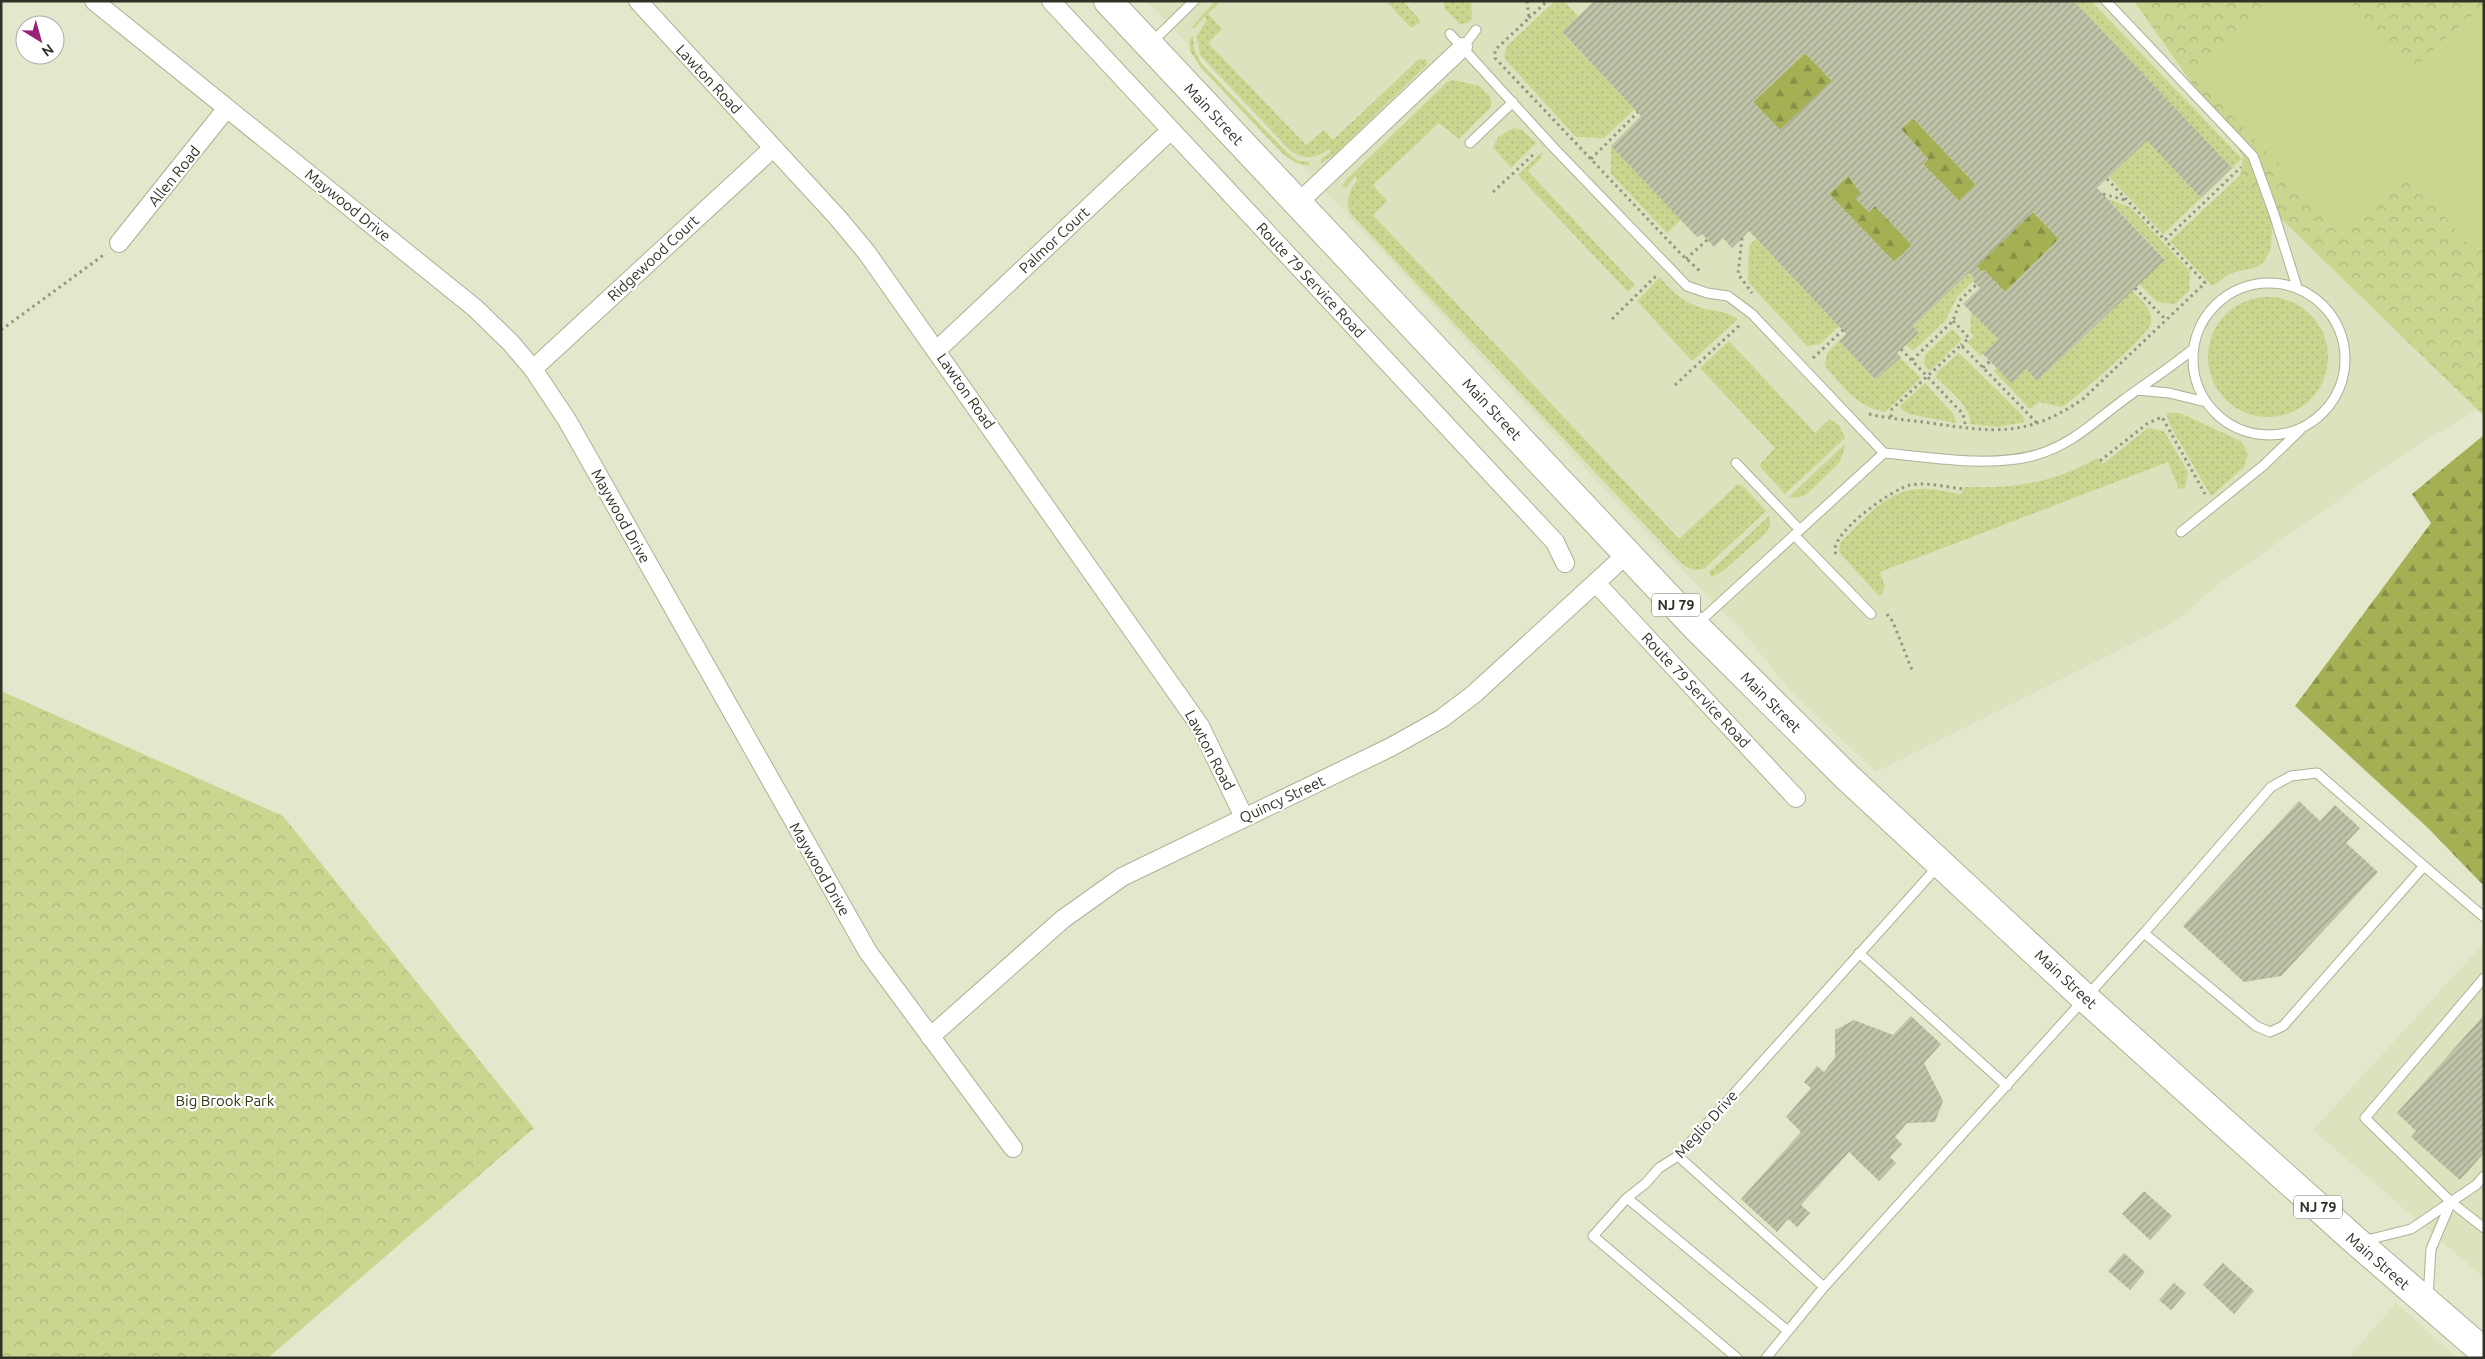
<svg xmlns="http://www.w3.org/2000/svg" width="2485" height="1359" viewBox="0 0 2485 1359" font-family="Ubuntu,sans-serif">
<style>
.built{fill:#dce2bd}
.grass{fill:url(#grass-dots)}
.forest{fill:url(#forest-firs)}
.park{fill:url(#park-crowns)}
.pitch{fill:#cad58f}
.building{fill:url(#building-hatch);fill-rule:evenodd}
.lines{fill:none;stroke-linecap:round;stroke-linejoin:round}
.service-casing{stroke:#acb195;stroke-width:11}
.minor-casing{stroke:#acb195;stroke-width:20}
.primary-casing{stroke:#acb195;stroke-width:30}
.path{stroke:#929682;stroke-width:3;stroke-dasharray:2.5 4;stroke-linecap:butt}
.service{stroke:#fff;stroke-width:9}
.minor{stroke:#fff;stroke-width:18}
.primary{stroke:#fff;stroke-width:28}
.labels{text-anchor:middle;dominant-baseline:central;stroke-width:4.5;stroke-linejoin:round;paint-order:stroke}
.shield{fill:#fff;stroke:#6e7068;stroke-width:1}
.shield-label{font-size:14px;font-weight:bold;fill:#303227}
.street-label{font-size:15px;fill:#303227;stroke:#fff}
.park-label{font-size:15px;fill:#363a13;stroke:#fff}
</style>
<defs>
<pattern id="grass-dots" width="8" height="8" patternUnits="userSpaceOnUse" patternTransform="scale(1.25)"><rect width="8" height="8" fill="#cad58f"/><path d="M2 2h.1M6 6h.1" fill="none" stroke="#aeb77b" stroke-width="1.8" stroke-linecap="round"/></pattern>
<pattern id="forest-firs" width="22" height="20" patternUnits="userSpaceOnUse" patternTransform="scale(1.25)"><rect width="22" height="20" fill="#a5b055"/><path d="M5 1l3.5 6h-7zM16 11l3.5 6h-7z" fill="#879046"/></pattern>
<pattern id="park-crowns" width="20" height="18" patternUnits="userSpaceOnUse" patternTransform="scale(1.25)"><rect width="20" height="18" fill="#cad58f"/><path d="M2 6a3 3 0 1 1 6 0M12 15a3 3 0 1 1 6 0" fill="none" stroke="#aeb77b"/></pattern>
<pattern id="building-hatch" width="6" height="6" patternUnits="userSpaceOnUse" patternTransform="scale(1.25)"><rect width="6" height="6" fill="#bfc4a8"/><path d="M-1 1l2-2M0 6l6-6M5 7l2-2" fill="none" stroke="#9ca089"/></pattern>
</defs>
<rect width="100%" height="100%" fill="#e3e8cc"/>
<path class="built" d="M1147 1H2484V406L2411 449 2216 586 2177 621 1876 772 1790 690 1746 635 1643 530Z
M2484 943V1278L2313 1130Z
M2396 1303 2457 1358H2348Z"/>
<path class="grass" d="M1215 1H1221L1208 14 1222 29 1208 43 1306 145 1324 130 1333 140 1419 59H1426L1427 65 1335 154 1321 163V159L1331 152 1330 149C1315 158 1305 161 1290 150L1200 55 1197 36 1207 19 1204 17 1195 28 1192 27Z
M1386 1H1403L1420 20V23L1411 28Z
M1444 1H1471L1472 19 1467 23 1460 24 1444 8Z
M1555 1H1564L1578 16 1562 33 1635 109 1604 138 1576 137 1504 58 1507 46Z
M2074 1H2091L2242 159 2232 168Z
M1190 37H1193L1194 50 1202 64 1288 153 1298 161 1309 162V166L1296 163 1284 155 1201 68 1190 51Z
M1453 80 1480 86 1491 98V107L1459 139 1439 123 1373 185 1387 201 1373 215 1679 539 1738 484 1743 486 1766 511 1704 569 1694 570 1683 565 1350 213C1345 199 1350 189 1358 179L1355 176 1346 188 1342 187 1347 179 1447 82Z
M1513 128 1522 130 1536 143 1511 168 1493 147 1498 137Z
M2147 141 2201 198 2163 234 2109 177Z
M1611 146 1681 220 1667 233 1611 174Z
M1542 152 1541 158 1528 171 1635 285 1628 292 1518 175Z
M2249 167 2261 200 2269 211 2272 221 2271 248 2264 262 2257 267 2231 273 2212 286 2170 241Z
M2108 199 2130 207 2190 271 2189 291 2175 304 2157 302 2139 284 2165 259Z
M1756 239 1839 326 1820 344 1807 346 1748 282 1749 245Z
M1969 273 1975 279 1957 297 1946 320 1913 351 1906 345 1919 333 1913 326Z
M1660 277C1672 292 1685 304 1705 309 1718 311 1727 312 1738 319L1692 361 1637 301Z
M2132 291C2141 300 2153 309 2151 323 2149 335 2076 398 2062 407L2039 402 2030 409 1994 371 1997 368 2011 383 2026 369 2037 381Z
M2208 357a60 60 0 1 1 120 0a60 60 0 1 1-120 0Z
M1971 312 1998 339 1981 356 1967 342 1974 336 1970 332Z
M1952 329 1962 339 1930 371 1924 364 1925 355Z
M1729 341 1815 433 1829 419 1839 425 1845 438 1785 494 1760 467 1761 463 1775 448 1700 368Z
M1839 341 1876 380 1900 358 1921 378 1885 412C1855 406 1844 387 1825 366L1827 353Z
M1959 353 2023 416 2024 422 1999 427 1970 424C1972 406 1948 390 1936 377L1937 372Z
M1925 383 1954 415 1956 423 1909 414 1901 409 1900 406Z
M2166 413H2180L2241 441 2248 454 2244 467 2211 496 2171 427Z
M2148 428 2164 431 2188 472 2185 488 2179 489 2168 462 1880 572 1885 587 1880 597 1839 552 1840 543C1863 521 1886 490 1919 489 1934 488 1948 493 1962 494L1964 487C2011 489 2055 483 2097 458L2103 464Z
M1846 443 1840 462 1806 495 1794 498 1789 497Z
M1769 516 1770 526 1766 533 1723 571 1711 577 1709 572Z"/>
<path class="forest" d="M1805 53 1832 81 1780 130 1753 102Z
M1913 118 1976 185 1959 201 1923 164 1928 159 1901 129Z
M1848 176 1861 193 1856 199 1869 212 1875 206 1912 245 1894 262 1829 194Z
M2033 212 2059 239 2005 292 1984 270 1982 272 1977 266Z
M2484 435V886L2428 828 2295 706 2431 523 2412 494Z"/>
<path class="park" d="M2134 1H2484V416L2240 179 2243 156Z
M1 691 283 816 534 1128 268 1358H1Z"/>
<path class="pitch" d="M2276 1H2348L2419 76 2421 60 2484 5V247L2476 254 2414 180V164L2344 231 2195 78Z"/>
<path class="building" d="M1594 1H2074L2232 168 2201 198 2147 141 2097 188 2165 260 2037 381 2026 369 2011 383 1983 354 1998 339 1963 304 1980 288 1972 281 1975 279 1969 273 1913 326 1919 333 1897 353 1901 357 1876 380 1839 341 1846 334 1749 231 1732 248 1723 238 1714 247 1702 234 1697 237 1611 146 1641 116 1562 32ZM1805 53 1832 81 1780 130 1753 102ZM1913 118 1976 185 1959 201 1923 164 1928 159 1901 129ZM1848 176 1861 193 1855 198 1869 212 1875 206 1912 245 1894 262 1829 194ZM2033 212 2059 239 2005 292 1984 270 1982 272 1977 266Z
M2299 801 2320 821 2335 805 2360 828 2346 843 2378 872 2281 976 2244 982 2183 926Z
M2484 1015V1153L2460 1180 2411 1137 2416 1131 2397 1113Z
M1911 1016 1941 1044 1924 1063 1943 1101 1935 1122 1907 1123 1895 1137 1902 1144 1890 1157 1896 1163 1879 1181 1849 1152 1801 1205 1810 1213 1797 1227 1788 1219 1777 1232 1741 1199 1801 1132 1786 1117 1811 1088 1804 1082 1817 1066 1824 1072 1835 1058V1030L1854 1020 1893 1035Z
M2144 1191 2172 1216 2150 1240 2122 1214Z
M2124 1253 2145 1272 2130 1290 2108 1271Z
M2223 1263 2254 1291 2234 1314 2203 1285Z
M2174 1283 2186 1293 2171 1310 2159 1300Z"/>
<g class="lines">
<defs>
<path id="service" d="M2106 1 2253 156 2274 214 2297 287
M1450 34 1553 147 1687 286 1707 293 1728 296 1752 314 1884 453C1930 457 1990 468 2036 455 2071 445 2094 422 2122 401 2146 383 2170 368 2193 349
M1151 43 1194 1
M1463 47 1476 30
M1470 143 1513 102
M2193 359a76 76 0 1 1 152 0a76 76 0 1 1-152 0Z
M2137 390 2169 393 2206 402
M1736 463 1800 530
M2181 532 2264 465 2300 430
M1794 535 1871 614
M1697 624 1884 453
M2144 933 2271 787 2291 776 2317 773 2424 866
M1859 953 2007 1086
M2484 978 2365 1118 2451 1202 2484 1228
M1678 1156 1824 1287
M1627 1198 1788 1331
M2363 1241 2411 1229 2476 1185 2484 1176
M2428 1297 2431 1249 2451 1202
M1737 1358 1593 1236 1627 1198 1646 1183 1659 1168 1678 1156 1939 865
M1766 1358 1824 1287 2144 933 2256 1026 2270 1032 2283 1026 2424 866 2484 917"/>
<path id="minor" d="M94 1 475 308 511 343 533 369 567 420 868 952 1013 1148
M638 1 838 218 867 253 1200 726 1244 817
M1051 1 1555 542 1565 563
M1298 203 1463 47
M119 243 227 108
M937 350 1171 130
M533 369 773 148
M1596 583 1796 798
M930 1037 1063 919 1122 877 1391 747 1441 719 1474 694 1628 553"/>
<path id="primary" d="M1108 1 1695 626 1847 777 2085 998 2357 1242 2484 1352"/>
</defs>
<use href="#service" class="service-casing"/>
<use href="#minor" class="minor-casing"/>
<use href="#primary" class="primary-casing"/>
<path class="path" d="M1527 1 1529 18 1495 50V58L1680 253 1702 273
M1529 18 1547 1
M1591 159 1638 112
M2107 179 2165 240 2241 167
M1493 192 1536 152
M2103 194 2128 201
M1742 238 1738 274 1752 293
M1686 259 1707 240
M2135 288 2166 320
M1612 319 1657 275
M1953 321 1969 338 1961 345
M1 330 105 254
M1901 349 1963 414 1966 428
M1813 358 1843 330
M1912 360 1953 321 1961 299 1976 285
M1983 368 1990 361
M1675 385 1741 324
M1869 414C1889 419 1910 420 1930 423 1994 432 2026 438 2083 399L2205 283 2165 240
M1891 417 1892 409 1961 345 2037 423
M2100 461 2148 423 2162 417 2205 494
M1836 554C1826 536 1892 489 1910 485 1928 482 1946 487 1963 489
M1887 614 1893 622 1912 670"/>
<use href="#service" class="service"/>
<use href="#minor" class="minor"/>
<use href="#primary" class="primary"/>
</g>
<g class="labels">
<g class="shield">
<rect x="1652" y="593.5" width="48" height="23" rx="4"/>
<rect x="2294" y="1195.5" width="48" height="23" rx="4"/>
</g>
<g class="shield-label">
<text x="1676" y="605">NJ 79</text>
<text x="2318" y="1207">NJ 79</text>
</g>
<g class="street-label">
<text transform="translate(709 79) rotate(47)">Lawton Road</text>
<text transform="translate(1214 114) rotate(47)">Main Street</text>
<text transform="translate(174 176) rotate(-51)">Allen Road</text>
<text transform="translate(348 205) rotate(39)">Maywood Drive</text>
<text transform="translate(1054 240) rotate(-43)">Palmor Court</text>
<text transform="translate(653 258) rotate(-43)">Ridgewood Court</text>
<text transform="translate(1311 280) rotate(47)">Route 79 Service Road</text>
<text transform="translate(966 391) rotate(55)">Lawton Road</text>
<text transform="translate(1492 409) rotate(47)">Main Street</text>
<text transform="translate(621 516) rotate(61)">Maywood Drive</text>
<text transform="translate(1696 690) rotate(47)">Route 79 Service Road</text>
<text transform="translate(1771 702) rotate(45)">Main Street</text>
<text transform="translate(1210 750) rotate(62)">Lawton Road</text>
<text transform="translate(1282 799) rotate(-25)">Quincy Street</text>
<text transform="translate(820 869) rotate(60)">Maywood Drive</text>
<text transform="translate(2066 979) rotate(43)">Main Street</text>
<text transform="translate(1706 1124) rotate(-48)">Meglio Drive</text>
<text transform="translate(2378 1261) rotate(41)">Main Street</text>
</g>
<g class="park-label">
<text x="225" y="1100">Big Brook Park</text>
</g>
</g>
<rect width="2485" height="1359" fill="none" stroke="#303227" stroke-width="5"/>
<g transform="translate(40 40) rotate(143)"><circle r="24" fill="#ffffff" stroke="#acada9"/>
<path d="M0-4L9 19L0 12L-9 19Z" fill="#9a217a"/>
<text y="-8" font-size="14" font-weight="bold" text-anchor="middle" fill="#303227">N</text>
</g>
</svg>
